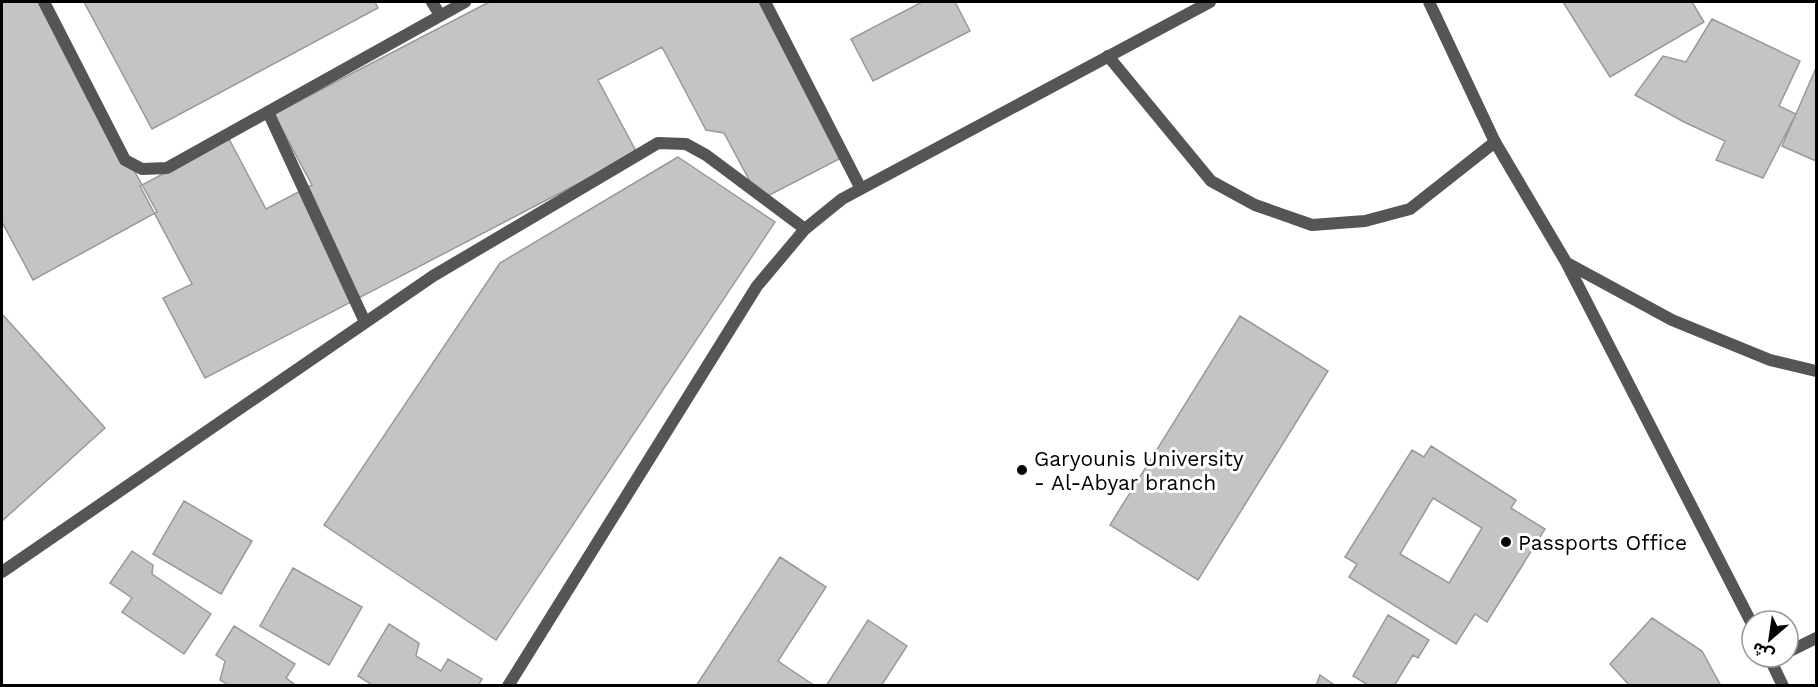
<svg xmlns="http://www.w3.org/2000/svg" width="1818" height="687" viewBox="0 0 1818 687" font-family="'Work Sans','Noto Sans Arabic',sans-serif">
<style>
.building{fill:#c4c4c4;stroke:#999;stroke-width:1.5;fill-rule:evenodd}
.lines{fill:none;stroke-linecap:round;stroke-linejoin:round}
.lane{stroke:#555;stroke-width:12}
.street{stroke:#555;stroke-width:12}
.poi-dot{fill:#000;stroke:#fff;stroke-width:2}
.labels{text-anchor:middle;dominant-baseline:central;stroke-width:6;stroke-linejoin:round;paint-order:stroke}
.poi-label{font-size:21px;fill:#000;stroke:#fff;text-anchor:start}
</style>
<rect width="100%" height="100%" fill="#fff"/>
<path class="building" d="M2 2H41L157 212 33 280 2 222Z
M84 2H375L378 8 152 129Z
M489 2H764L845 156 760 200 724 133 706 130 662 47 598 80 637 153 205 378 163 298 192 284 140 186 229 139 266 209 312 185 274 114Z
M922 2H955L970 31 873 81 851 39Z
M1563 2H1692L1704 22 1610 77Z
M1712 19 1800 61 1779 106 1796 114 1763 178 1716 160 1725 141 1684 122 1635 95 1663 56 1686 62Z
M1816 68V161L1782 146Z
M678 157 775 222 496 640 324 525 500 263Z
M2 314 105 428 2 521Z
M1240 316 1328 371 1198 580 1110 525Z
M1431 446 1516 500 1511 508 1545 529 1487 622 1475 614 1456 644 1349 577 1357 564 1345 557 1412 450 1424 457ZM1433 498 1482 528 1449 583 1400 554Z
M184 501 252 541 221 594 153 554Z
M132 551 153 565 152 574 211 614 184 654 122 612 132 598 110 583Z
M780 557 826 587 778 661 815 686H696Z
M293 568 362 607 329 665 260 626Z
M1388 615 1429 640 1418 658 1413 655 1394 686H1370L1353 676Z
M1652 618 1702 651 1721 686H1630L1610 664Z
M868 620 907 646 881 686H826Z
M389 624 419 643 416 656 441 671 448 659 482 679 478 686H374L358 676Z
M234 626 295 664 286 678 297 686H230L220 680 225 661 216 655Z
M1320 675 1336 686H1316Z"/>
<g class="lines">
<path class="lane" d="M1108 56 1211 181 1255 205 1312 225 1365 221 1410 209 1495 142"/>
<path class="street" d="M44 2 125 160 142 169 167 168 465 2
M432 2 440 15
M765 2 861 189
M1429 2 1495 142 1566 262 1752 624
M268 112 365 322
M1567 263 1672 320 1770 360 1816 371
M2 572 433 276 658 143 686 144 706 155 805 229
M1788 652 1816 638
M1769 657 1783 686
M508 686 757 286 805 229 842 199 1210 2"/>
</g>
<g class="poi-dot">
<circle cx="1022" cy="470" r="6"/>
<circle cx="1506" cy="542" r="6"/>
</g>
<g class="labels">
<g class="poi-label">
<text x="1034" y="458">Garyounis University<tspan x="1034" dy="24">- Al-Abyar branch</tspan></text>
<text x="1518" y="542">Passports Office</text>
</g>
</g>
<rect width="1818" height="687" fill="none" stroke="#000000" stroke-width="6"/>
<g transform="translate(1770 639) rotate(209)"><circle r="28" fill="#ffffff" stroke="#999999" stroke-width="1.5"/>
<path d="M0-4.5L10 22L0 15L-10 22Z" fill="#000000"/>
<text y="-9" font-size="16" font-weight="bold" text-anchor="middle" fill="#000000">ش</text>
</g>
</svg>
